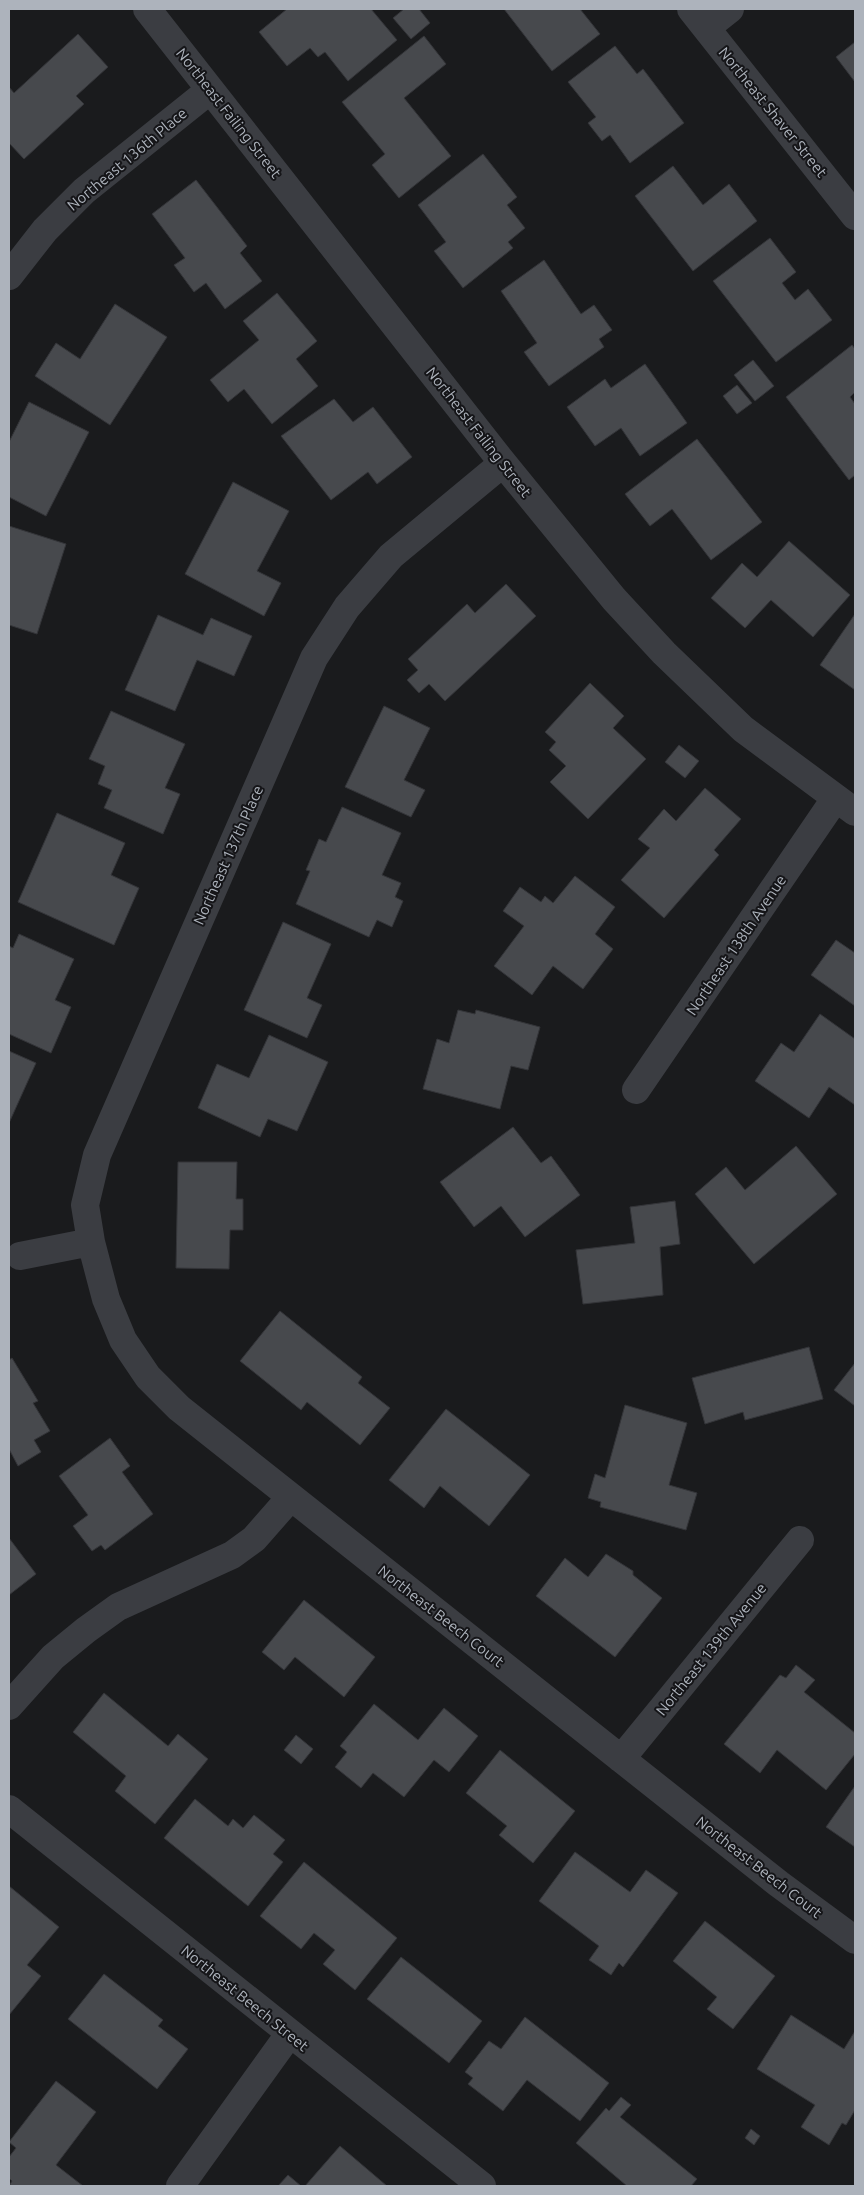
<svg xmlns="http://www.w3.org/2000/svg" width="864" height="2195" viewBox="0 0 864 2195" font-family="Ubuntu,sans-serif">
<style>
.building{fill:#47494d;stroke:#343539}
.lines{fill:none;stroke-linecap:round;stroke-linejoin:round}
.minor{stroke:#3b3d42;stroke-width:28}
.labels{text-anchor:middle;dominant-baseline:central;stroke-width:4;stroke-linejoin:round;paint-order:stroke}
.street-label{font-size:15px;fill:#adb3bc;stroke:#151518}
</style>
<rect width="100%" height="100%" fill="#1a1b1d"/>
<path class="building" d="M287 9H371L397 40 348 81 325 52 318 57 310 48 287 66 259 32Z
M404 9H419L430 23 411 39 393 18Z
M504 9H580L600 34 552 71Z
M78 34 108 67 76 96 84 104 24 159 9 143V87L14 93Z
M424 36 446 64 404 98 451 156 399 198 372 165 385 154 342 102Z
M855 42V82L836 57Z
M615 46 637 74 643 69 684 123 630 163 610 135 602 141 588 123 596 117 568 82Z
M483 154 517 197 507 205 525 228 508 242 513 248 463 288 434 251 446 242 418 205Z
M673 166 703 205 729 184 757 221 693 271 635 196Z
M196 180 247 246 240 253 262 281 225 309 206 283 194 292 174 265 185 258 152 214Z
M770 238 796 272 782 283 795 300 808 289 832 320 776 362 713 281Z
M544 260 581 314 594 305 612 330 599 339 604 347 549 386 524 352 537 343 501 291Z
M277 293 317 341 296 359 318 386 272 424 244 389 228 402 210 380 259 340 243 321Z
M115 304 167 337 110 425 35 376 56 343 80 359Z
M852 345 855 349V392L850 397 855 404V475L849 480 786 397Z
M753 360 774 386 755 401 734 375Z
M645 364 687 423 640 456 621 428 595 446 567 407 605 379 611 388Z
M737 385 752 403 737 414 723 396Z
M334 399 353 422 373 407 412 457 377 484 368 472 331 500 281 436Z
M29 402 89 432 46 516 9 497V442Z
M697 439 762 522 711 560 672 509 650 526 625 494Z
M233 482 289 511 257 571 281 583 264 616 185 574Z
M9 526 66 544 37 634 9 625Z
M789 541 850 595 813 637 771 600 745 628 711 598 742 563 757 577Z
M506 584 536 616 445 701 429 684 419 693 407 680 418 670 408 659 467 604 475 613Z
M855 614V690L820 665Z
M158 615 203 635 211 618 252 636 234 676 197 660 175 711 125 690Z
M590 683 624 716 613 728 646 759 588 819 550 782 566 766 549 750 556 742 545 732Z
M384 706 430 728 404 780 425 790 411 817 345 787Z
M111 711 185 744 165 788 180 794 163 834 104 808 112 790 98 784 105 766 89 759Z
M679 745 699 761 685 778 665 762Z
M705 788 741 819 714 850 719 855 664 918 621 880 650 848 638 839 664 809 676 821Z
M342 807 401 833 382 875 401 883 395 897 403 901 392 927 377 920 369 937 296 904 310 871 306 870 319 839 326 842Z
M57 813 125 843 111 875 139 888 114 945 18 902Z
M575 876 615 907 595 934 613 949 583 989 553 966 532 995 494 966 524 926 503 911 520 887 541 902 545 896 553 903Z
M283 922 331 944 307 998 322 1005 307 1038 244 1010Z
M19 934 74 959 55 1000 71 1007 51 1053 9 1034V946L13 948Z
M836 940 855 953V1006L811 975Z
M458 1010 475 1014 476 1010 540 1027 528 1070 511 1066 500 1109 423 1089 437 1039 449 1043Z
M820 1014 855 1039V1105L829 1087 809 1118 755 1081 781 1043 794 1052Z
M269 1035 328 1062 297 1131 268 1119 260 1137 198 1108 217 1064 249 1078Z
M9 1051 36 1063 9 1123Z
M513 1127 541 1163 551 1156 580 1195 525 1237 501 1206 474 1227 440 1182Z
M796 1146 837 1194 754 1264 695 1194 726 1167 745 1190Z
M178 1162H237L236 1199H243V1230H230L229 1269 176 1268Z
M675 1201 680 1244 660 1247 663 1295 583 1304 576 1250 635 1243 630 1207Z
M280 1311 362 1377 358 1383 390 1408 360 1445 307 1402 301 1410 240 1361Z
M809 1347 823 1399 745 1420 743 1412 705 1424 692 1378Z
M12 1358 38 1401 33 1403 50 1431 34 1440 41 1452 18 1466 9 1449V1360Z
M855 1363V1406L834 1390Z
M625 1405 687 1423 669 1485 697 1493 686 1530 600 1507 601 1502 588 1498 595 1474 605 1478Z
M446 1409 530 1475 489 1526 440 1486 424 1508 389 1480Z
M110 1438 130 1466 122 1472 153 1514 105 1550 101 1545 92 1551 73 1526 88 1515 59 1476Z
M9 1538 36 1574 9 1595Z
M606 1554 633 1571V1575L662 1598 615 1657 536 1596 565 1558 588 1577Z
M304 1600 375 1657 344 1697 295 1657 284 1670 262 1652Z
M796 1665 815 1680 804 1692 855 1733V1754L826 1790 777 1750 760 1773 724 1744 780 1675 786 1678Z
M104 1693 168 1746 178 1734 208 1759 155 1824 115 1791 126 1776 73 1732Z
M374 1704 418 1740 444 1708 478 1736 449 1772 434 1760 404 1797 373 1773 361 1788 335 1767 347 1752 340 1746Z
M296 1735 313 1749 301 1764 284 1750Z
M500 1750 575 1811 533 1863 499 1835 507 1826 466 1793Z
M855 1786V1847L826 1827Z
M195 1799 228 1826 233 1819 243 1828 254 1815 285 1840 273 1854 283 1862 248 1906 164 1838Z
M575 1852 630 1892 646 1870 678 1893 623 1967 619 1963 611 1975 589 1960 599 1946 539 1901Z
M304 1862 397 1938 355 1990 323 1964 335 1950 314 1933 301 1949 260 1916Z
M9 1886 59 1927 27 1965 41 1976 9 2015Z
M705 1921 775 1976 733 2029 707 2009 717 1997 673 1961Z
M401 1957 482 2021 449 2063 367 1999Z
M104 1974 163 2020 158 2026 188 2049 157 2089 68 2019Z
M791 2015 844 2049 855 2031V2110L846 2125 842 2123 829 2145 801 2127 815 2105 757 2069Z
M525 2017 609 2083 580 2121 527 2080 503 2111 468 2084 473 2078 465 2072 489 2041 501 2049Z
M56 2081 96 2112 56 2165 83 2186H9L12 2181 9 2178V2157L16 2148 9 2142Z
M621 2097 631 2105 620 2117 697 2179 691 2186H627L576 2143 606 2108 609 2111Z
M751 2129 760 2136 754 2145 745 2138Z
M340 2146 387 2186H305Z
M288 2175 301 2186H278Z"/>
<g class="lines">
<path class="minor" d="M147 9 503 463 614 599 664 653 743 729 855 812
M691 9 855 216
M706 28 730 9
M9 276 45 230 84 191 210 90
M503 463 391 556 347 607 314 658 97 1155 85 1205 91 1242 106 1299 123 1340 148 1377 179 1408 779 1884 855 1940
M636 1090 835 799
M20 1256 91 1242
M9 1706 53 1657 86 1630 118 1607 232 1555 254 1539 290 1498
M621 1759 800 1540
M9 1809 482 2186
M180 2186 290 2033"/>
</g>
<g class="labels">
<g class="street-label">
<text transform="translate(773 112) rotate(51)">Northeast Shaver Street</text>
<text transform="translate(229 113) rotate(52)">Northeast Failing Street</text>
<text transform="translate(127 159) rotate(-40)">Northeast 136th Place</text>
<text transform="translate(479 432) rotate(52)">Northeast Failing Street</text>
<text transform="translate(228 855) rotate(-66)">Northeast 137th Place</text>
<text transform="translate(736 945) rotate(-56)">Northeast 138th Avenue</text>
<text transform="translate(441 1616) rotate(38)">Northeast Beech Court</text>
<text transform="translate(711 1649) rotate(-51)">Northeast 139th Avenue</text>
<text transform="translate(759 1867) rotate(38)">Northeast Beech Court</text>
<text transform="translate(245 1998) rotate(39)">Northeast Beech Street</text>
</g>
</g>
<rect width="864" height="2195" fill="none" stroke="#adb3bc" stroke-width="20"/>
</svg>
